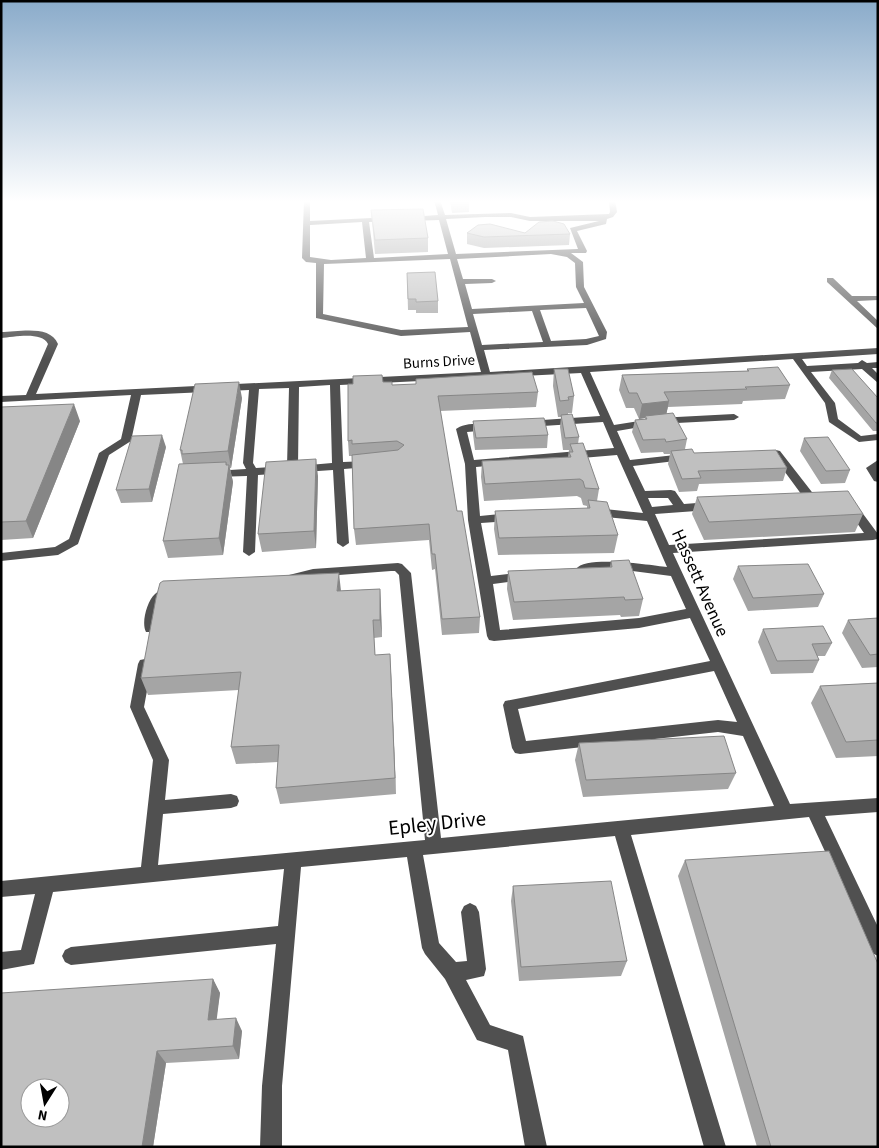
<svg xmlns="http://www.w3.org/2000/svg" width="879" height="1148" viewBox="0 0 879 1148" font-family="'Source Sans 3',sans-serif">
<style>
.lines{fill:none;stroke-linecap:round;stroke-linejoin:round}
.minor{fill:#505050;fill-rule:evenodd}
.wall{fill:#a5a5a5}
.shaded-wall{fill:#868686}
.building{fill:#c0c0c0;stroke:#868686;fill-rule:evenodd}
.labels{text-anchor:middle;dominant-baseline:central;stroke-width:4;stroke-linejoin:round;paint-order:stroke}
.far-street-label{font-size:15px;fill:#000;stroke:#fff}
.street-label{font-size:18px;fill:#000;stroke:#fff}
.near-street-label{font-size:21px;fill:#000;stroke:#fff}
</style>
<rect width="100%" height="100%" fill="#fff"/>
<g class="lines">
<path class="minor" d="M304 200H310V221L392 217V221H389L369 222 374 258 448 254 439 220 409 221 405 219 409 217 438 215 434 200H440L445 215 511 213 530 217 609 214 610 212 609 200H615L617 212 613 217 607 219 606 224 577 231 587 251 586 253H571L583 262 584 287 607 332 606 339 587 345 484 350 490 372 878 348V354L802 359 807 366 858 363 862 360 867 363 878 362V368H872L878 374V383L862 369 811 372 835 403 838 419 861 436 878 434V440L859 442 829 422 825 403 793 359 590 372 614 425 658 418 734 414 739 417 734 420 658 424 617 431 630 460 684 454 689 457 684 460 633 466 645 491 671 490 675 491 684 504 710 502 716 506 710 510 655 514 669 545 864 533 845 506 851 502 855 503 878 534 877 539 873 540 673 553 790 804 878 798V812L825 816 878 927V956L872 953 809 817 631 835 726 1147H704L615 836 423 855 439 943 456 962 467 961 461 912 464 906 470 903 476 906 479 912 486 969 484 976 466 980 490 1025 523 1036 547 1147H525L508 1050 477 1040 445 979 425 954 422 948 407 857 301 867 282 1086V1147H260L262 1086 276 944 71 965 65 962 62 956 65 950 71 947 278 926 284 869 53 892 34 964 1 970V952L21 950 35 894 1 897V881L141 867 153 760 130 707 138 664 140 660 145 659 150 660 152 664 144 707 169 760 165 800 231 794 237 796 239 801 237 806 231 808 163 814 158 865 425 840 399 575 395 571H391L313 577 289 583 283 579 285 576 313 569 398 563 402 564 411 573 441 838 774 806 743 736 718 732 520 754 515 753 512 748 503 705 505 701 710 661 690 618 639 628 494 641 489 640 487 636 468 520 465 464 456 429C462 423 489 421 495 427L490 430 467 432 474 460 614 448 603 422 528 427 523 424 528 421 600 416 581 373 340 385 343 462 368 461 373 464 368 467 344 469 349 543 343 547 337 543 333 470 258 475 255 552 249 556 243 552 247 476 214 477 209 474 214 471 246 469 243 463 249 390 141 395 131 441 109 455 78 544 58 555 1 561V553L55 547 69 539 99 453 121 439 131 395 1 402V396L26 395 48 344C42 331 14 337 1 338V332C18 332 50 324 58 344L36 394 481 372 470 332 401 336 316 318V263L306 262 302 258ZM485 217H511L530 221H599L570 228 578 249 456 254 446 219ZM362 222 366 258 331 260 310 257V225ZM551 254 567 257 575 263 576 287 584 303 472 309 465 284 492 283 496 281 492 279H463L457 259ZM450 259 468 327 401 330 323 314 324 264ZM586 308 599 336 586 339 551 341 540 310ZM532 311 543 342 482 345 473 314ZM330 385 332 463 298 466 299 387ZM289 388 287 466 256 468 253 463 259 389ZM617 455 643 513 595 508 589 512 595 516 647 521 667 567C651 565 585 555 576 569L582 573 617 569 671 576 686 609 639 618 500 630 493 584 523 580 529 576 523 572 491 576 481 523 510 521 516 517 510 513 480 516 476 467ZM648 498H668L673 505 652 507ZM714 671 737 722 718 720 526 741 518 709Z
M827 278H833L852 296H878V300L857 301 878 321V329L827 282Z
M776 450 780 451 815 496 817 499 815 502H807L771 453Z
M878 460V482L874 481 866 468Z
M170 586 176 591 162 603 158 629 156 632H146C141 623 147 601 155 594 159 590 165 588 170 586Z"/>
</g>
<path class="wall" d="M450 200H469V212L452 213Z
M371 210 428 238V252L375 254Z
M467 233H525L570 234 569 245 484 248 467 244Z
M407 273 438 301V313H416V310H408Z
M554 369 574 396 572 413H568V414L579 437 578 444 599 489 597 501 618 535 614 553 498 555 494 529 495 511 587 509V506L583 505 581 498 577 496 484 501 481 477 482 461 568 457 569 450H563L560 427 561 417H558L553 386Z
M747 369 790 385 785 399 743 401 742 404 668 407 666 414 687 439 685 449 694 453 787 468 783 481 699 484 697 491 679 492 668 464 670 454H664L663 452 641 453 632 432 635 420 645 419V418L639 419 634 408H626L619 390 622 375 747 371Z
M832 370 878 398V431H873L829 378Z
M383 382 392 385 538 392 536 407 440 411 457 511 480 617 479 633 442 635 435 569 432 570 429 540 356 545 354 529 352 456H349L348 441Z
M242 398 231 468H230L233 482 223 555 168 558 163 541 183 464 180 450Z
M1 407 80 421 33 538 1 540Z
M473 421 548 435 547 448 475 450 473 434Z
M804 438 850 470 845 483 821 484 800 451Z
M166 447 152 502 121 503 116 490Z
M318 476 316 548 262 552 258 534Z
M697 497 863 514 855 532 704 540 692 514Z
M611 561 643 599 639 616 621 617 620 615 513 620 507 589 508 571 610 567Z
M738 566 824 594 818 607 748 611 733 579Z
M380 589 382 637 374 638 375 655 391 672 396 794 280 804 276 788 278 762 236 764 231 747 239 690 148 695 141 678 341 591Z
M878 618V667L862 668 842 633 848 620Z
M763 629 832 643 825 656H817L819 660 813 673 771 674 758 642Z
M878 683V756L836 758 811 703 820 686Z
M579 743 736 773 728 789 583 797 575 760Z
M685 860 878 1147H757L678 876Z
M513 886 627 961 621 976 519 981 511 901Z
M213 979 220 993 216 1019 242 1031 239 1059 166 1063 153 1147H1Z"/>
<path class="shaded-wall" d="M239 382 242 398 231 468 228 451Z
M669 401 666 416H645V418L639 419 642 404Z
M74 404 80 421 33 538 26 521Z
M162 435 166 447 152 502 149 489Z
M316 459 318 476 316 548 314 531Z
M226 462 228 471 229 465 233 482 223 555 219 538Z
M339 573 341 591H337Z
M380 589 381 606 382 637 380 620Z
M390 654 391 672 396 794 395 778Z
M213 979 220 993 215 1033 208 1020Z
M236 1018 242 1031 239 1059 233 1046Z
M157 1051 166 1063 153 1147H142Z"/>
<path class="building" d="M452 200H469L470 202 452 203Z
M423 209 428 238 375 240 371 210Z
M553 221 564 224 570 234 484 237 467 233 478 225 490 224 525 233 539 222Z
M435 272 438 301 416 302V299H408L407 273Z
M778 367 790 385 745 387 747 389 664 392 669 401 642 404 637 393H629L622 375 749 371 747 369Z
M554 369H568L574 396 568 397 569 400 560 401Z
M852 369 878 398V423H876L832 370Z
M532 372 538 392 438 396 457 511H462L480 617 442 619 435 554H432L429 524 354 529 352 455 398 450 404 445 397 441 352 444V440L348 441V384H353V376L382 375 383 382H392V385L416 384V379Z
M239 382 228 451 182 454V450H180L195 384Z
M74 404 26 521 1 522V407Z
M673 413 687 439 666 442 665 439 643 440 635 420 647 419 645 416Z
M572 414 579 437 565 438 561 415Z
M544 418 548 435 476 438 473 421Z
M162 435 149 489 116 490 132 436Z
M828 437 850 470 826 471 804 438Z
M583 443 599 489 585 488 583 481 580 479 485 484 482 461 571 457 569 452H573L570 444Z
M692 449 694 453 776 450 787 468 698 471 701 478 682 479 671 451Z
M316 459 314 531 258 534 266 462Z
M226 462V465H229L219 538 163 541 179 464Z
M848 491 863 514 709 522 697 497Z
M588 500 607 502 618 535 499 538 495 511 590 508Z
M629 560 643 599 625 600 624 597 514 602 508 571 612 567 611 561Z
M808 564 824 594 753 598 738 566Z
M339 573 337 591 380 589V620H373L375 655 390 654 395 778 276 788 279 745 231 747 241 672 141 678 156 598 160 583 163 581Z
M878 618V654L870 655 848 620Z
M823 626 832 643 812 644 819 660 777 661 763 629Z
M878 683V740L846 742 820 686Z
M724 736 736 773 586 780 579 743Z
M829 851 878 964V1147H771L685 860Z
M611 881 627 961 521 967 513 886Z
M213 979 208 1020 236 1018 233 1046 157 1051 142 1147H1V993ZM30 1088H60V1118H30Z"/>
<linearGradient id="sky" x2="0" y2="1"><stop stop-color="#8aabca"/><stop offset="0.56" stop-color="#fff"/><stop offset="1" stop-color="#fff" stop-opacity="0"/></linearGradient>
<rect width="879" height="360" fill="url(#sky)"/>
<g class="labels">
<g class="far-street-label">
<text transform="translate(439 362) rotate(-3)">Burns Drive</text>
</g>
<g class="street-label">
<text transform="translate(700 583) rotate(66)">Hassett Avenue</text>
</g>
<g class="near-street-label">
<text transform="translate(437 823) rotate(-6)">Epley Drive</text>
</g>
</g>
<rect width="879" height="1148" fill="none" stroke="#000000" stroke-width="5"/>
<g transform="translate(45 1103) rotate(191)"><circle r="24" fill="#ffffff" stroke="#999999"/>
<path d="M0-4L9 19L0 12L-9 19Z" fill="#000000"/>
<text y="-8" font-size="14" font-weight="bold" text-anchor="middle" fill="#000000">N</text>
</g>
</svg>
